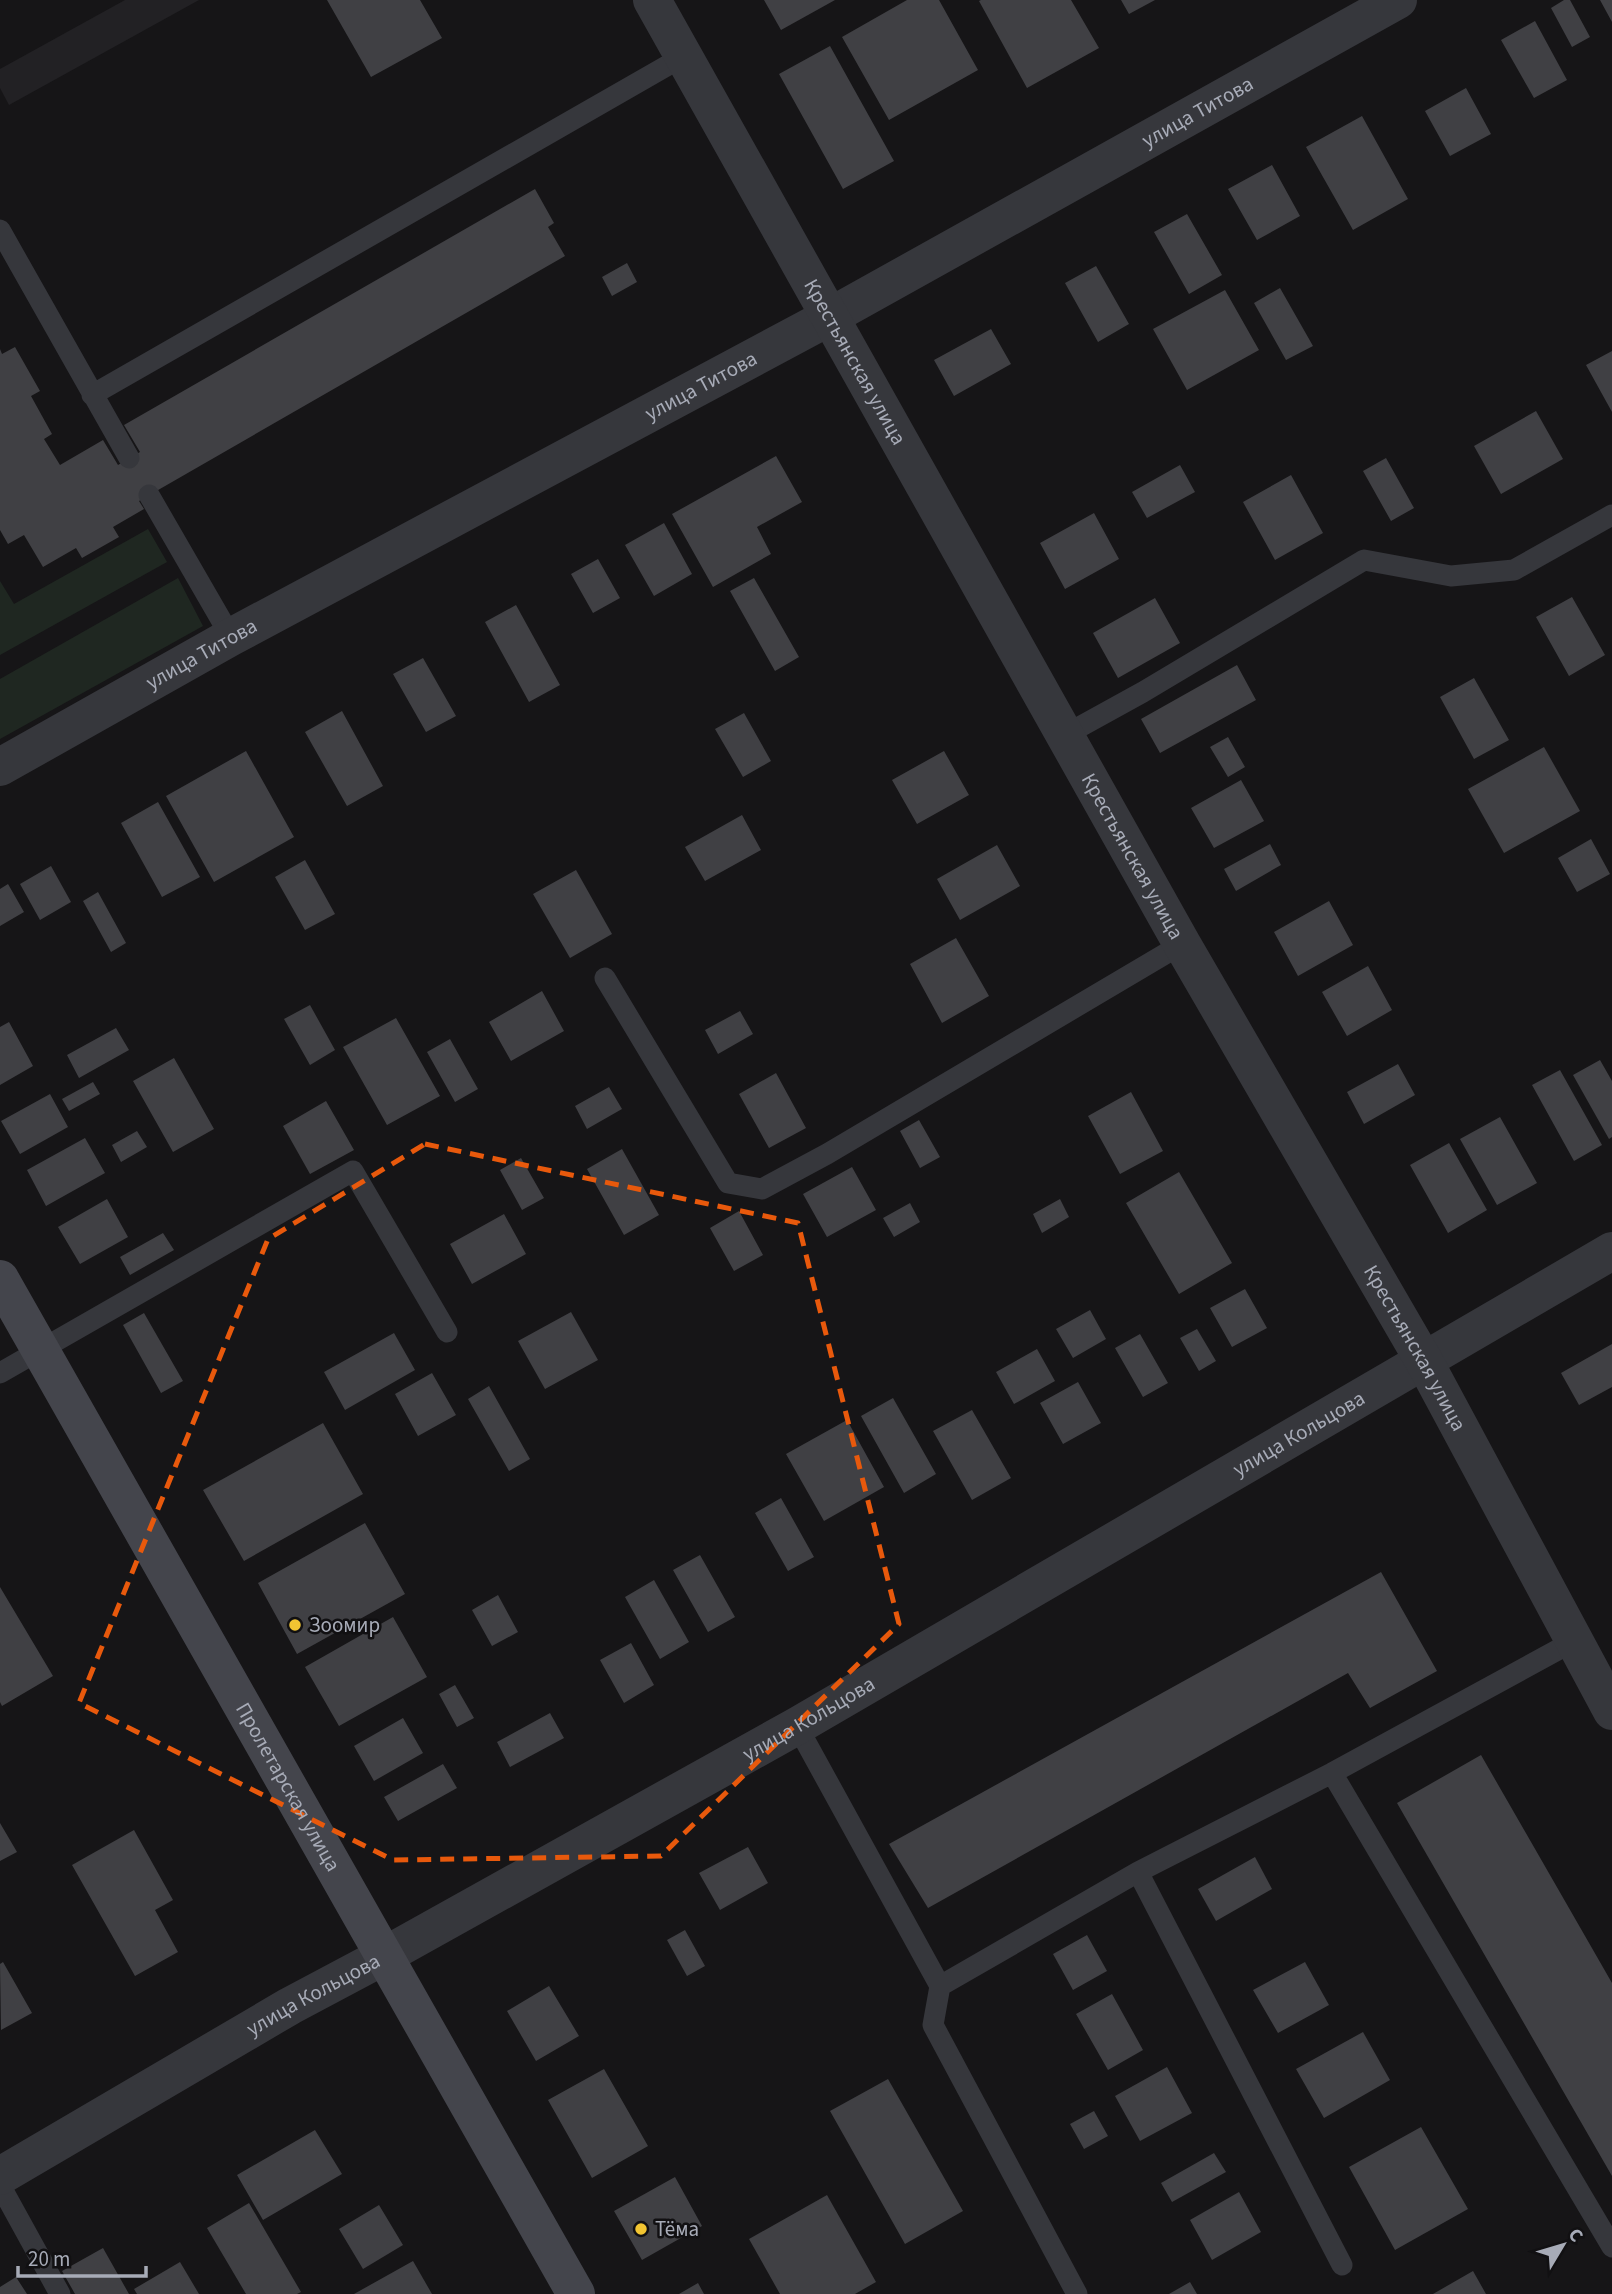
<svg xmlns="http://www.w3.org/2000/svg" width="1612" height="2294" viewBox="0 0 1612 2294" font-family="'Source Sans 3',sans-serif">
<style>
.built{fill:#222124}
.green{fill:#1f2721}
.building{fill:#404044}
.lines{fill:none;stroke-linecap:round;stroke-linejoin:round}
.service{stroke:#36373c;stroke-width:21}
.minor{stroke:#36373c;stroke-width:38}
.tertiary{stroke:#36373c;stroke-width:38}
.secondary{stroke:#44454c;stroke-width:38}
.marked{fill:none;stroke:#e8590c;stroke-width:5;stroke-dasharray:14 9;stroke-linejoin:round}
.poi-dot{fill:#f2c532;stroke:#111012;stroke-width:2.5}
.labels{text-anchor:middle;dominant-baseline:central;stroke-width:5;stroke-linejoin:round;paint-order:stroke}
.street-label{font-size:21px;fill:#a7abb7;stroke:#111012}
.poi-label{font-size:21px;fill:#a7abb7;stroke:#111012;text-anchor:start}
</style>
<rect width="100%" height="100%" fill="#161517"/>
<path class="built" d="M125 0H199L9 105 0 88V69Z"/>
<path class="green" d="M148 529 167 562 0 655V581L14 604Z
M178 578 203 626 0 739V679Z"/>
<path class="building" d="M327 0H420L442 38 371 77Z
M764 0H835L781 30Z
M907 0H939L978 70 889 120 842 37Z
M981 0H1071L1099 48 1027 88 979 1Z
M1121 0H1155L1129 14Z
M1564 0H1570L1590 37 1572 47 1551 8Z
M1600 0H1612V22Z
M1535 21 1567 80 1534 98 1501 40Z
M830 46 894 161 843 189 779 74Z
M1466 88 1491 134 1450 156 1425 111Z
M1362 116 1408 199 1353 230 1306 147Z
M1272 165 1300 216 1257 240 1228 189Z
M535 189 554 223 548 227 565 256 139 501 144 509 113 527 119 537 82 558 76 548 43 567 24 535 8 544 0 530V349L2 354 15 347 40 391 31 396 52 434 44 439 60 465 103 440 118 465 140 452 124 425Z
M1187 214 1222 275 1189 294 1154 232Z
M627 263 637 282 612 296 602 277Z
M1096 266 1129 324 1098 342 1065 283Z
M1280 288 1313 346 1286 360 1254 303Z
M1225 290 1259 350 1187 390 1153 329Z
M991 329 1011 364 954 396 934 360Z
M1612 351V412L1586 365Z
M1536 411 1563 459 1501 494 1474 446Z
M776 456 802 502 757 527 771 554 713 587 672 514Z
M1386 458 1414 508 1391 521 1363 471Z
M1180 465 1195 492 1147 518 1132 492Z
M1291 475 1323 533 1275 560 1243 502Z
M1094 513 1119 559 1065 589 1040 543Z
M664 523 692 574 654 596 625 545Z
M598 559 620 598 593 613 571 574Z
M754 578 799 657 775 671 730 591Z
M1572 597 1605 655 1569 676 1536 617Z
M1155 598 1180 643 1118 678 1093 633Z
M516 605 560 685 529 702 485 622Z
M423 658 456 716 426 732 393 674Z
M1237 665 1256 700 1160 753 1141 719Z
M1474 678 1509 740 1474 759 1440 697Z
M342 711 383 786 347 806 305 732Z
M744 713 771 761 743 777 715 729Z
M1228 737 1245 767 1228 777 1210 747Z
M1544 747 1580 811 1504 853 1468 789Z
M246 751 294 837 214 882 166 796Z
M944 751 969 795 917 824 892 780Z
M1241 780 1264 821 1214 848 1191 808Z
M158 802 200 877 162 897 121 823Z
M742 815 761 850 705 881 685 847Z
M1591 839 1610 874 1577 892 1558 858Z
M1270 844 1281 865 1236 891 1224 869Z
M997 845 1020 886 960 920 937 879Z
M305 860 335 914 305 930 275 877Z
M51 866 71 902 40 920 20 884Z
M576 870 612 934 570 958 533 894Z
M8 884 24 912 0 926V889Z
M98 892 126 943 111 952 83 901Z
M1329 901 1353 945 1298 976 1274 932Z
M956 938 989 996 942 1023 910 964Z
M1368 966 1392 1010 1347 1036 1322 992Z
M542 991 564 1031 511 1061 489 1022Z
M310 1005 335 1050 310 1065 284 1019Z
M740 1011 753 1034 718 1054 705 1030Z
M396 1018 440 1096 387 1125 343 1047Z
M9 1022 33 1066 0 1085V1027Z
M116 1028 129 1050 79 1078 67 1055Z
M450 1039 478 1089 455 1102 427 1052Z
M174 1058 214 1129 173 1152 133 1081Z
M1600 1060 1612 1081V1137L1609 1139 1573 1075Z
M1398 1064 1415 1095 1364 1124 1347 1092Z
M1560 1070 1602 1145 1574 1161 1532 1085Z
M776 1073 806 1128 769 1148 739 1094Z
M93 1082 100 1094 69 1111 62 1099Z
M609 1087 622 1109 587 1129 575 1106Z
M1131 1092 1163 1151 1120 1174 1088 1116Z
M50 1094 68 1127 20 1154 1 1121Z
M326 1101 354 1150 310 1174 283 1126Z
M1500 1117 1537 1183 1497 1205 1460 1139Z
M919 1120 940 1157 920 1168 900 1131Z
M137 1131 147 1147 121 1162 112 1145Z
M85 1138 105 1173 46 1206 27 1170Z
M1449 1143 1487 1210 1448 1233 1410 1165Z
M622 1149 659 1215 624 1235 587 1169Z
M521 1158 544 1198 522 1210 500 1170Z
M852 1167 876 1210 827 1237 803 1194Z
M1179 1172 1232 1263 1179 1294 1126 1203Z
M107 1199 128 1237 80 1264 58 1227Z
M1060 1199 1069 1217 1042 1233 1033 1214Z
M910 1203 920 1222 894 1237 883 1218Z
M739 1211 763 1255 734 1271 710 1228Z
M504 1214 526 1254 472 1284 450 1244Z
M163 1233 174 1250 130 1275 120 1257Z
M1245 1289 1267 1328 1232 1347 1210 1308Z
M1090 1310 1106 1339 1073 1358 1056 1329Z
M571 1312 598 1360 545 1389 518 1341Z
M144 1313 183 1381 161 1393 123 1325Z
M1197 1329 1216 1361 1199 1371 1180 1338Z
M394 1333 415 1370 345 1410 324 1372Z
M1140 1334 1168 1383 1143 1397 1115 1348Z
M1612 1344V1387L1579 1405 1561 1373Z
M1037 1349 1055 1381 1014 1404 996 1372Z
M432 1373 456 1415 418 1436 395 1394Z
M1078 1382 1101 1423 1063 1444 1040 1403Z
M489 1386 530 1459 509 1471 468 1399Z
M893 1398 936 1474 904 1493 861 1416Z
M972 1410 1011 1478 972 1500 933 1431Z
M847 1420 884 1487 824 1521 786 1454Z
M323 1423 363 1494 244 1561 203 1490Z
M781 1498 814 1557 788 1571 755 1513Z
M365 1523 405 1594 297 1654 258 1583Z
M700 1555 735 1617 708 1632 673 1570Z
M1381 1572 1437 1671 1370 1708 1348 1673 928 1908 889 1844Z
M654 1580 689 1642 660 1659 625 1597Z
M0 1587 53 1676 2 1706 0 1702Z
M498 1595 518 1632 492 1646 472 1610Z
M393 1617 427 1677 339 1726 305 1667Z
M631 1643 654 1685 624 1703 600 1660Z
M455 1685 474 1718 457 1727 439 1694Z
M550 1713 564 1738 510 1767 497 1742Z
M403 1718 423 1753 374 1781 354 1746Z
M1481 1755 1612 1983V2176L1397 1803Z
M443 1764 457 1788 398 1821 384 1797Z
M0 1823 17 1852 0 1861Z
M134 1830 173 1900 155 1910 178 1952 135 1976 72 1865Z
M748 1847 768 1883 720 1910 699 1873Z
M1255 1857 1272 1889 1216 1921 1198 1889Z
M685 1930 705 1966 687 1976 667 1940Z
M1087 1935 1107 1971 1073 1990 1053 1954Z
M3 1962 32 2013 1 2030 0 1964Z
M1305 1962 1329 2005 1278 2033 1253 1990Z
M549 1986 579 2036 536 2061 507 2011Z
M1112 1994 1143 2050 1108 2070 1076 2014Z
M1363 2032 1390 2080 1324 2118 1296 2069Z
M1167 2067 1192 2113 1140 2141 1115 2096Z
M604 2069 648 2146 592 2178 548 2100Z
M888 2079 963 2211 905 2244 830 2111Z
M1094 2111 1108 2136 1084 2149 1070 2124Z
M1421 2127 1468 2209 1395 2250 1349 2167Z
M315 2130 342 2174 263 2220 237 2175Z
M1214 2153 1226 2172 1172 2202 1161 2183Z
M675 2177 702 2226 642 2260 614 2211Z
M1239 2192 1261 2232 1212 2260 1190 2220Z
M827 2195 876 2282 855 2294H780L749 2239Z
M249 2203 301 2292 297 2294H246L207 2228Z
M379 2205 403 2245 363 2269 339 2229Z
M103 2248 129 2294H75L62 2271Z
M413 2261 432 2294H354Z
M180 2262 199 2294H137L134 2289Z
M1473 2271 1486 2294H1433Z
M16 2277 27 2294H0V2287Z
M1190 2282 1197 2294H1169Z
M698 2283 704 2294H679Z"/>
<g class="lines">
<path class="service" d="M0 230 129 458
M92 395 684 56
M149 495 231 637
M1065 735 1143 692 1364 560 1451 576 1514 570 1612 515
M605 978 728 1183 762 1189 827 1154 1182 944
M0 1373 353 1171 447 1332
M797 1726 940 1986 933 2025 1077 2294
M1332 1773 1612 2247
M1138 1872 1342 2265
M940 1986 1138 1872 1332 1773 1574 1641
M0 2185 60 2294"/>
<g class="minor">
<path id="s1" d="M0 767 231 637 831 316 1398 0"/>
<path id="s2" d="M0 2176 290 2006 384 1956 797 1726 1612 1251"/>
</g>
<path class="tertiary" id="s3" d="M652 0 1182 944 1424 1361 1612 1711"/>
<path class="secondary" id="s4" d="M0 1279 576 2294"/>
</g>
<path class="marked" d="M425 1144 798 1223 899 1624 661 1856 393 1860 79 1703 268 1239Z"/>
<g class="poi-dot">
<circle cx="295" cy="1625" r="7"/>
<circle cx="641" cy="2229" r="7"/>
</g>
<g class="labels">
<g class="street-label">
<text stroke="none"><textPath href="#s1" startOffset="1365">улица Титова</textPath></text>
<text stroke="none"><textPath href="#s3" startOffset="415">Крестьянская улица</textPath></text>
<text stroke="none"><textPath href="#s1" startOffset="798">улица Титова</textPath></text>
<text stroke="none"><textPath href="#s1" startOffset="231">улица Титова</textPath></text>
<text stroke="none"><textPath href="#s3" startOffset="982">Крестьянская улица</textPath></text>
<text stroke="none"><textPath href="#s3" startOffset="1549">Крестьянская улица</textPath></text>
<text stroke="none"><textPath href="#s2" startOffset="1496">улица Кольцова</textPath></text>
<text stroke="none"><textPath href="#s2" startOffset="929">улица Кольцова</textPath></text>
<text stroke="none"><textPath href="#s4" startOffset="584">Пролетарская улица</textPath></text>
<text stroke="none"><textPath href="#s2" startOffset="362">улица Кольцова</textPath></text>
</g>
<g class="poi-label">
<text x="309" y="1625">Зоомир</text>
<text x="655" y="2229">Тёма</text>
</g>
</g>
<g transform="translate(1563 2245) rotate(52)" stroke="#111012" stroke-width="5" paint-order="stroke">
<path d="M0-5L12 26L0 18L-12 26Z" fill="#a7abb7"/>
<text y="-10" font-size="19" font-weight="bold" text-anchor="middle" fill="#a7abb7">С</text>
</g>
<path d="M18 2266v10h128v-10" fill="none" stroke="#a7abb7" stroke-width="3.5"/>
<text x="28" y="2266" font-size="21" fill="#a7abb7" stroke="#111012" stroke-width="5" paint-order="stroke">20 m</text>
</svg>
